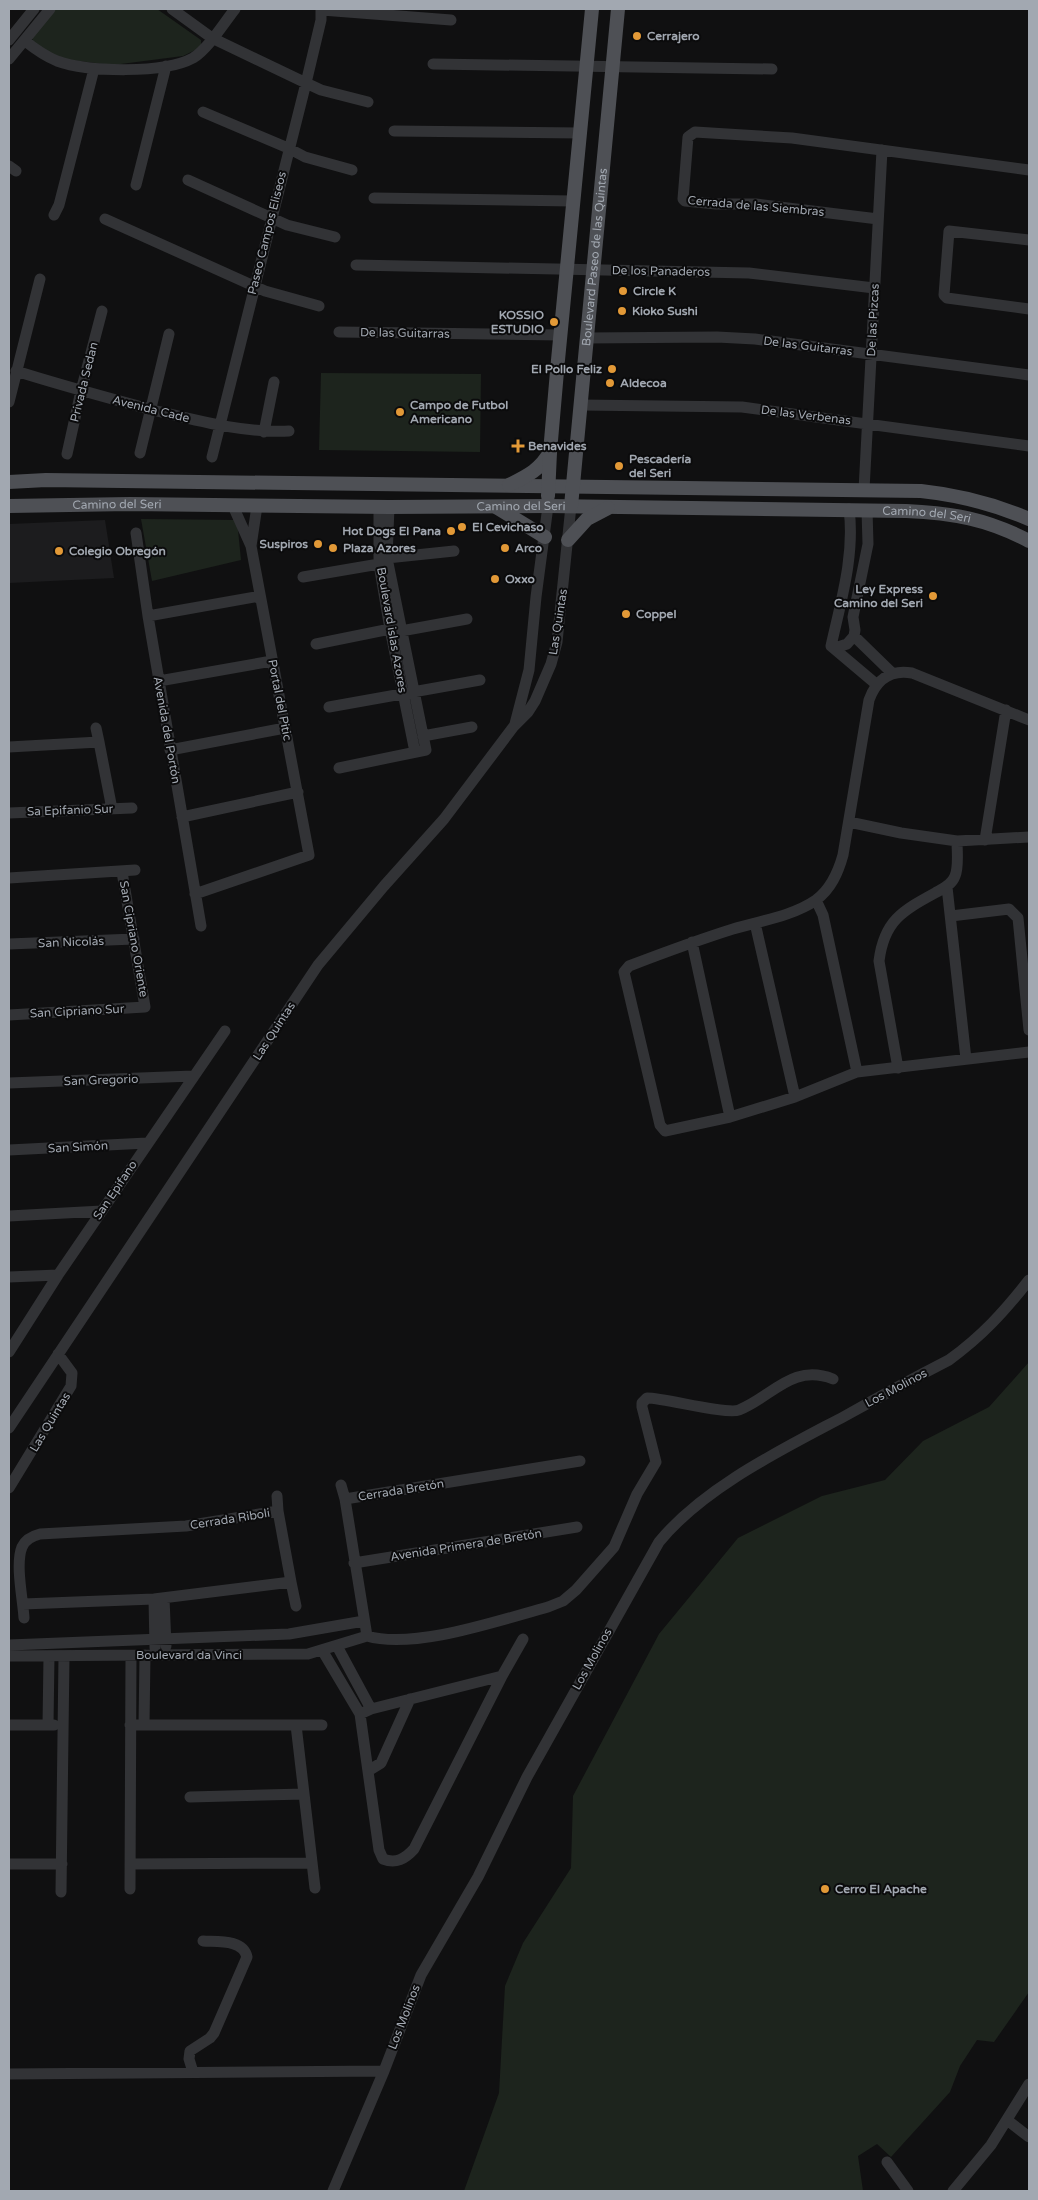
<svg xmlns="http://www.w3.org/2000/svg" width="1038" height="2200" viewBox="0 0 1038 2200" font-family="'Varela Round',sans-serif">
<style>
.built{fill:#1c1c1e}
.green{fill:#1d241d}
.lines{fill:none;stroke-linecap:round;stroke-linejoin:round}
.minor{stroke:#323336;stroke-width:11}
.major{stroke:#4e5055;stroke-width:14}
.poi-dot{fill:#e29937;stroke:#0b0b0c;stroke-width:2}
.labels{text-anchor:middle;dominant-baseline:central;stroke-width:4;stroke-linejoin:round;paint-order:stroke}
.poi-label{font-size:12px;font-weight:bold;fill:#a2a8b1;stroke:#0b0b0c;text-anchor:start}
.street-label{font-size:12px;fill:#a2a8b1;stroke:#0b0b0c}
</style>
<rect width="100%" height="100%" fill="#101011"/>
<path class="built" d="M105 520 114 578 9 583V524Z"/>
<path class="green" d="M53 9H157L201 40V47L183 56 113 65 61 59 34 46 32 37Z
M321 373 481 374 480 452 319 450Z
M141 519 237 520 241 560 152 581Z
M1029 1362V1992L994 2042 977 2040 960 2066 950 2092 891 2157 877 2144 858 2156 863 2191H464L499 2093 505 1986 523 1943 571 1868 573 1796 659 1634 738 1538 822 1496 885 1480 923 1441 989 1407Z"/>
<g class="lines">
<path class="minor" d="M172 9 212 38 306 83 321 90 368 102
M322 10 451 20
M9 40 34 9
M25 41C35 49 45 56 57 61 88 72 164 74 193 58 208 49 224 23 235 9
M9 59 50 9
M433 64 772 69
M203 112 288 148 305 157 352 170
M394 131 581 133
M9 166 16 171
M188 180 287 225 335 237
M136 185 166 66
M374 198 573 201
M54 215 59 205 94 69
M105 219 265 291 319 306
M878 219 756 204H716L685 201 683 199 688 137 695 132 792 138 1029 170
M1029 240 949 231 944 295 947 298 1029 309
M356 265 749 273 874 288
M339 332 560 335
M586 338 717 337 755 339 1029 375
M16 371C60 385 105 397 149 409 196 420 241 433 289 431
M9 402 40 279
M581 405 742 407 1029 446
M264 432 274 382
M140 453 169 334
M67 454 81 391 102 311
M212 457 306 83 321 20V9
M864 490 882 150
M379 507V564L390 629 415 752
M136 533 148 616 201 926
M251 546 257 506
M303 577 379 564 387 558 454 551
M148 616 260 596
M854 636 892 673
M316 644 390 629 401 631 467 619
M831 646 838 647 847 644 854 636 855 630 853 617 868 544 867 510
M831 646C841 601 855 555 849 509
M831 646 876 684
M159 681 272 661
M329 707 480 680
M1029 720 912 673C890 669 876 680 869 700L843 855C838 873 831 889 816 900 793 916 760 921 733 929 698 940 663 953 629 966L624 972 660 1125 665 1131 730 1117 795 1097 857 1072 1029 1052
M515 724 529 670 536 597 548 506
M96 728 99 742
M423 736 472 727
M9 747 99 742 112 809
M170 750 285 728
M339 768 426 750 387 558 389 507
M9 813 132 808
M182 817 298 792
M849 822 901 833 957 841 1029 837
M985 840 1006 710
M9 878 135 870
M947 887 966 1059
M195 894 309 855 251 546 233 506
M816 900 823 915 857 1072
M951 916 1009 909 1018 918 1029 1030
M755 923 795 1097
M692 942 730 1117
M9 944 134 939
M9 1015 145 1007 122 872
M898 1068 879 961C884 921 902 911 935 893 942 889 952 885 955 876 959 867 957 851 957 841
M9 1083 193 1076
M9 1150 147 1143
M9 1216 102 1211
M9 1277 58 1275
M9 1352 58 1275 225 1031
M9 1428 318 965 384 886 444 819 514 726 528 712 535 701 551 664 557 642 571 506
M341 1485 345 1499
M9 1488 71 1386 72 1373 58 1354
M277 1496 278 1511
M354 1563 577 1527
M291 1582 296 1606
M164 1598 166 1646
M154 1599 155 1648
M23 1604 154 1599 291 1582 278 1511 186 1526 40 1534C32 1536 25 1540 22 1547 15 1564 23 1600 24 1618
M367 1636C414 1650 500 1620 548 1607L563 1601 576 1590 614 1547 637 1494 656 1462 642 1407V1403L647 1398C665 1398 727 1415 739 1410 772 1397 792 1363 833 1379
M367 1636 345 1499 580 1461
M9 1645 289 1634 364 1621
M337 1646 371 1709
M322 1650 360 1714 379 1850 383 1859C396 1864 405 1859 414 1849L502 1676 523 1639
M9 1656 308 1654 367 1636
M360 1714 371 1709 502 1676
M9 1725H54
M48 1725 49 1656
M130 1725H322
M144 1725 145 1655
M296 1725 315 1888
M368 1771 381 1763 410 1699
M190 1797 304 1794
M9 1864H62
M130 1864 312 1863
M130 1889 131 1656
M61 1892 64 1656
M193 2072 189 2059 190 2051 210 2038 214 2033 247 1957C243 1939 217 1942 203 1941
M9 2074 384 2071
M1007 2120 1029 2137
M887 2162 908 2191
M333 2191 384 2071 421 1975 478 1877 527 1777 659 1542C704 1487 783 1449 845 1416 879 1397 914 1378 949 1360 982 1336 1004 1312 1029 1280
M953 2191 991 2145 1029 2084"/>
<g class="major">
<path d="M9 482 46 480 921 491C959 495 994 504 1029 519"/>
<path d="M509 485C527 476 540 470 550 452"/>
<path d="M548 496 550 452 558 360 592 9"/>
<path id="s1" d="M9 506 130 504 389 507 548 506 906 511C953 513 987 519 1029 541"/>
<path id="s2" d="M571 506 618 9"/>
<path d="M496 507 545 537"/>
<path d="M568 540 587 519 608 508"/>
</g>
</g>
<g class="poi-dot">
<circle cx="637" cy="36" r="5"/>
<circle cx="623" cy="291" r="5"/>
<circle cx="622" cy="311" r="5"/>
<circle cx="554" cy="322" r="5"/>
<circle cx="612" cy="369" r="5"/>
<circle cx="610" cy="383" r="5"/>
<circle cx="400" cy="412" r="5"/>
<path d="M515.5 438.5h5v5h5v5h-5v5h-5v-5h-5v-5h5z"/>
<circle cx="619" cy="466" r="5"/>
<circle cx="462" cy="527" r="5"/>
<circle cx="451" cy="531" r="5"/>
<circle cx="318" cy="544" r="5"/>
<circle cx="333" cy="548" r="5"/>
<circle cx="505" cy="548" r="5"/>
<circle cx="59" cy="551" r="5"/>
<circle cx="495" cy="579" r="5"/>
<circle cx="933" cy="596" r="5"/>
<circle cx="626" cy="614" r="5"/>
<circle cx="825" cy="1889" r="5"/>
</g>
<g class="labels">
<g class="poi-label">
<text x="647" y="36">Cerrajero</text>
<text x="633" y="291">Circle K</text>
<text x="632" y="311">Kioko Sushi</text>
<text x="544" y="315" text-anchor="end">KOSSIO<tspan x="544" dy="14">ESTUDIO</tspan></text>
<text x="602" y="369" text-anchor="end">El Pollo Feliz</text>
<text x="620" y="383">Aldecoa</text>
<text x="410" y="405">Campo de Futbol<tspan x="410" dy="14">Americano</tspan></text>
<text x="528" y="446">Benavides</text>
<text x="629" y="459">Pescadería<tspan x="629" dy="14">del Seri</tspan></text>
<text x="472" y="527">El Cevichaso</text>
<text x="441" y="531" text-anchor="end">Hot Dogs El Pana</text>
<text x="308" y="544" text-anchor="end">Suspiros</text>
<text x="343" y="548">Plaza Azores</text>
<text x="515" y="548">Arco</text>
<text x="69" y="551">Colegio Obregón</text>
<text x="505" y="579">Oxxo</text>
<text x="923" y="589" text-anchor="end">Ley Express<tspan x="923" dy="14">Camino del Seri</tspan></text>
<text x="636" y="614">Coppel</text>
<text x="835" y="1889">Cerro El Apache</text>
</g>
<g class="street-label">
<text transform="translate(756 206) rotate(5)">Cerrada de las Siembras</text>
<text transform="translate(267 233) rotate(-76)">Paseo Campos Eliseos</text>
<text stroke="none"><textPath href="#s2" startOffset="250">Boulevard Paseo de las Quintas</textPath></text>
<text transform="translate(661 271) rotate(1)">De los Panaderos</text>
<text transform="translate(873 320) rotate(-87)">De las Pizcas</text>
<text transform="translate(405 333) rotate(1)">De las Guitarras</text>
<text transform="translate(808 346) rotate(7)">De las Guitarras</text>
<text transform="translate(84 382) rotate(-76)">Privada Sedan</text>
<text transform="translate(151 409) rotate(14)">Avenida Cade</text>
<text transform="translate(806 415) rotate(7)">De las Verbenas</text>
<text stroke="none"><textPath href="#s1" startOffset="108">Camino del Seri</textPath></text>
<text stroke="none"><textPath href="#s1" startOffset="512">Camino del Seri</textPath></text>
<text stroke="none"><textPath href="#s1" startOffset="918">Camino del Seri</textPath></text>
<text transform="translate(558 622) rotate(-81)">Las Quintas</text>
<text transform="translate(392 630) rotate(80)">Boulevard islas Azores</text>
<text transform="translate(280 700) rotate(79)">Portal del Pitic</text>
<text transform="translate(167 730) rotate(80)">Avenida del Portón</text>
<text transform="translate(70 810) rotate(-2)">Sa Epifanio Sur</text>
<text transform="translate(134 939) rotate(80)">San Cipriano Oriente</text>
<text transform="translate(71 942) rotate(-2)">San Nicolás</text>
<text transform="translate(77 1011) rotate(-3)">San Cipriano Sur</text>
<text transform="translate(274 1031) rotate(-57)">Las Quintas</text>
<text transform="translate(101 1080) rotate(-2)">San Gregorio</text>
<text transform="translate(78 1147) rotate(-3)">San Simón</text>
<text transform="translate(115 1190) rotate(-56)">San Epifano</text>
<text transform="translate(896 1388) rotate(-28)">Los Molinos</text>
<text transform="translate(50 1422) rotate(-59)">Las Quintas</text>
<text transform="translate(401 1490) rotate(-9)">Cerrada Bretón</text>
<text transform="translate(230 1519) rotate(-9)">Cerrada Riboli</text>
<text transform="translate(466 1545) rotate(-9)">Avenida Primera de Bretón</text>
<text x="189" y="1655">Boulevard da Vinci</text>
<text transform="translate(592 1659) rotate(-61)">Los Molinos</text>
<text transform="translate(404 2017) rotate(-69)">Los Molinos</text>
</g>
</g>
<rect width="1038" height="2200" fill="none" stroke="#a2a8b1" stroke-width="20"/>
</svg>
